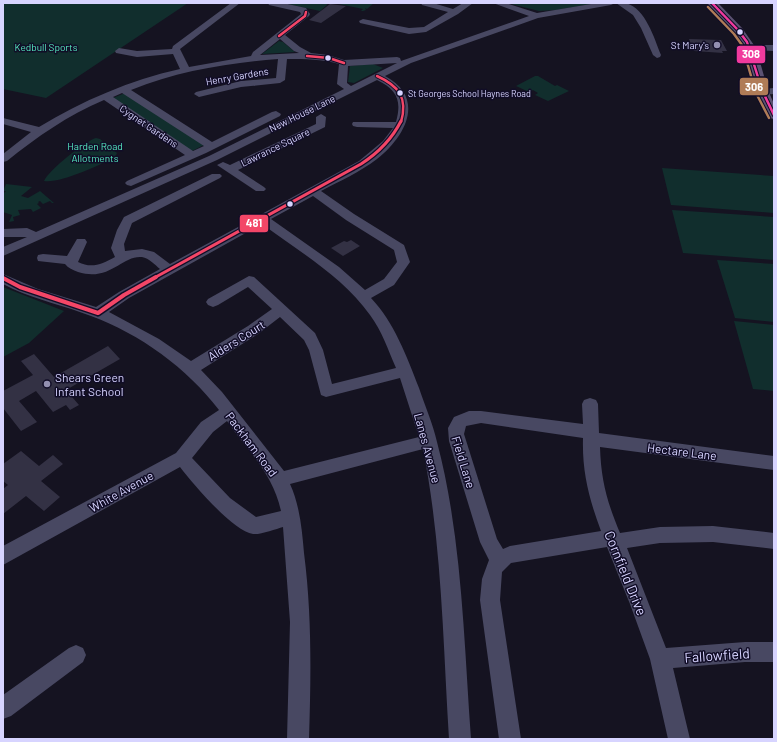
<svg xmlns="http://www.w3.org/2000/svg" width="777" height="742" viewBox="0 0 777 742" font-family="Barlow,sans-serif">
<style>
.green{fill:#112e2d}
.building{fill:#333144}
.lines{fill:none;stroke-linecap:round;stroke-linejoin:round}
.minor{fill:#484862;fill-rule:evenodd}
.major{fill:#5c5273;fill-rule:evenodd}
.bus-1-far2-casing{stroke:#110d27;stroke-width:4.5}
.bus-1-far1-casing{stroke:#110d27;stroke-width:5.5}
.bus-1-casing{stroke:#110d27;stroke-width:7}
.bus-2-casing{stroke:#110d27;stroke-width:4.5}
.bus-3-casing{stroke:#110d27;stroke-width:4.5}
.bus-1-far2{stroke:#f34667;stroke-width:2.5}
.bus-1-far1{stroke:#f34667;stroke-width:3}
.bus-1{stroke:#f34667;stroke-width:4}
.bus-2{stroke:#f13a9d;stroke-width:2.5}
.bus-3{stroke:#b07c57;stroke-width:2.5}
.bus-dot{fill:#d7d4ff;stroke:#110d27;stroke-width:1.5}
.poi-dot{fill:#9390b1;stroke:#110d27;stroke-width:1.5}
.labels{text-anchor:middle;dominant-baseline:central;stroke-width:3;stroke-linejoin:round;paint-order:stroke}
.far-bus-label{font-size:9px;fill:#d7d4ff;stroke:#110d27;text-anchor:start}
.far-poi-label{font-size:10px;fill:#d7d4ff;stroke:#110d27;text-anchor:end}
.far-park-label{font-size:10px;fill:#56e8bf;stroke:#110d27}
.far-street-label{font-size:10px;fill:#d7d4ff;stroke:#110d27}
.street-label{font-size:12px;fill:#d7d4ff;stroke:#110d27}
.poi-label{font-size:12px;fill:#d7d4ff;stroke:#110d27;text-anchor:start}
.near-street-label{font-size:14px;fill:#d7d4ff;stroke:#110d27}
.line-badge{stroke:#110d27;stroke-width:1.5}
.badge-label{font-size:11px;text-anchor:middle;font-weight:bold;fill:#fff}
</style>
<rect width="100%" height="100%" fill="#151321"/>
<path class="green" d="M6 3H188L46 98 3 89V4Z
M283 3H326L327 5 320 11Z
M334 3H374L367 9 365 8 366 10 363 11H361L363 9Z
M507 3H598L556 10 539 11Z
M279 41 283 42 295 52 262 54Z
M373 64 383 68 354 83 348 82 350 66Z
M535 76H538L555 86 557 85 569 91 548 101 535 95 538 93 533 90 529 92 516 86Z
M125 93 206 144 190 152 113 98Z
M96 138 100 139 117 153 115 157C100 165 59 184 44 181 49 170 85 141 96 138Z
M662 168 774 176V213L671 205Z
M6 184 32 187 21 196 28 198 40 191 54 203H52L50 201 43 204 40 201 38 202 39 203 37 204 41 208 33 212 31 209 18 210 20 215 13 217 14 221 9 222 12 215 3 212V194L6 191H3Z
M672 210 774 217V260L683 253Z
M717 260 774 264V322L735 318Z
M3 287 64 311 29 343 3 357Z
M734 321 774 325V391L753 389Z"/>
<path class="building" d="M330 4 346 6 321 23 309 20Z
M689 39 721 40 727 51H722L723 53 694 51Z
M351 240 360 246 343 256 331 248 344 241 347 242Z
M108 346 120 359 66 390 79 405 70 410 66 405 53 412 36 391 19 401 37 422 21 431 3 408V391L33 375 21 361 34 354 54 377Z
M21 451 39 466 53 455 63 464 41 481 60 497 44 511 26 496 3 514V489L8 485 3 481V464Z"/>
<g class="lines">
<path class="minor" d="M231 3H240L180 49 189 67 251 56 253 52 301 14 300 12 269 5 268 3H283L306 8 310 14 309 16 285 35 300 47 311 53 328 55 344 60 397 57 400 58 401 61 529 16 493 3H506L537 13 597 3H615L611 5 538 18 411 63 385 76C426 98 406 136 377 159 360 172 340 181 321 191L354 214 404 245 410 262 394 285 371 298C394 322 407 357 419 388 425 406 433 424 437 442 462 536 464 642 471 739H449C443 642 442 545 423 449L290 484C300 506 302 530 304 553 312 615 311 677 309 739H287L290 622 283 527C276 529 260 535 253 534 233 531 193 484 180 467L3 565V546L176 453 201 422 219 410C187 368 140 334 91 316 65 306 38 300 13 289L3 284V274L38 289 96 307 119 292 160 269C155 265 149 258 142 257 122 255 110 282 78 272 73 270 68 268 65 264L38 261 37 258 38 255 43 254 67 256 77 239H85L87 242 78 262C92 269 102 264 115 257L111 248 117 230 124 217 212 174H220L222 176 220 178 132 223 124 244 125 251 142 249 154 252 170 264 359 161 383 141 393 128 357 127 353 126 352 124 353 122H396C402 100 397 90 377 80L217 160 3 256V247L27 237H3V229L27 228 36 232 209 156 344 89 337 84 339 64C321 59 306 59 287 59L285 80 280 83 241 87 199 97 194 94 196 92 241 81 276 78 278 59C228 63 178 71 131 90L212 142 272 112 276 111 281 114 280 116 206 153 131 186 127 185 125 183 127 181 185 155 104 100C68 115 37 137 7 161L3 162V154L31 132 3 124V118L39 127C82 101 130 80 180 69L173 54 137 57 116 53 115 51 119 48 137 51 172 49 173 46ZM280 39 294 51 299 53 260 55ZM397 63 351 86 347 83 348 66ZM122 93 204 146 193 151 113 97ZM313 196 346 220 394 250 397 262 384 279 365 290 339 267 271 219ZM262 224C300 252 343 277 370 315 382 331 388 350 396 368L332 384 323 350 315 333 254 277 249 276 208 299 206 302 208 305 213 307 218 305 248 287 272 309 248 326 191 361 159 339 109 312 129 298ZM280 317 304 340 309 350 321 395 326 397 400 378 419 437 284 471 222 392 201 370 258 334ZM227 421C248 451 273 474 281 511L256 517 230 498 192 458 213 432Z
M421 3H433L453 9 463 3H473L458 14 426 32 409 34 360 23 359 21 363 19 409 28 424 27 448 12 422 5Z
M616 3C619 3 623 2 626 3 646 9 654 38 661 55L660 57 657 58 653 55 641 28 633 15Z
M750 45H774V51L747 50 746 48 747 46Z
M774 88V94L761 95 756 92 761 89Z
M321 114 326 117 325 127 238 170 264 187 266 189 264 191H256L217 165 223 162 230 165 316 124V117Z
M590 398 596 400 598 404 599 433 774 456V470L600 447C601 480 607 502 620 533L660 527 713 526 774 533V549L713 542 660 543 627 548 666 648 745 642H774V662H745L673 668 690 739H668L650 659 630 604 607 547 511 563 502 572 500 600 521 739H499L480 600 482 579 489 560 480 542 449 441 448 428 454 417 469 411H481L583 424 582 404 584 400ZM481 423 583 438C582 472 589 499 601 531L510 546 503 549 497 539 464 434 466 426Z
M76 645 83 648 86 655 83 662 11 716 3 719V695L69 648Z"/>
<path class="major" d="M707 3H718L742 28 756 48 768 90 774 104V119L769 118 756 90 742 42Z"/>
<defs>
<path id="bus-1-far2" d="M279 36 305 16 306 12
M307 56 329 58 344 63
M377 76C399 86 408 98 401 122"/>
<path id="bus-1-far1" d="M154 278 361 164C378 153 392 139 401 121"/>
<path id="bus-1" d="M3 278 20 287 98 313
M98 313 124 295 156 277"/>
<path id="bus-2" d="M712 3 738 30 747 42 762 90 774 115"/>
<path id="bus-3" d="M708 7 734 34 742 45 756 93 769 118"/>
</defs>
<use href="#bus-1-far2" class="bus-1-far2-casing"/>
<use href="#bus-1-far1" class="bus-1-far1-casing"/>
<use href="#bus-1" class="bus-1-casing"/>
<use href="#bus-2" class="bus-2-casing"/>
<use href="#bus-3" class="bus-3-casing"/>
<use href="#bus-1-far2" class="bus-1-far2"/>
<use href="#bus-1-far1" class="bus-1-far1"/>
<use href="#bus-1" class="bus-1"/>
<use href="#bus-2" class="bus-2"/>
<use href="#bus-3" class="bus-3"/>
</g>
<g class="bus-dot">
<circle cx="740" cy="32" r="3.5"/>
<circle cx="328" cy="58" r="3.5"/>
<circle cx="400" cy="93" r="3.5"/>
<circle cx="290" cy="204" r="3.5"/>
</g>
<g class="poi-dot">
<circle cx="717" cy="45" r="4"/>
<circle cx="47" cy="384" r="4"/>
</g>
<g class="labels">
<g class="far-bus-label">
<text x="408" y="93">St Georges School Haynes Road</text>
</g>
<g class="far-poi-label">
<text x="709" y="45">St Mary's</text>
</g>
<g class="far-park-label">
<text x="46" y="47">Kedbull Sports</text>
<text x="95" y="146">Harden Road<tspan x="95" dy="12">Allotments</tspan></text>
</g>
<g class="far-street-label">
<text transform="translate(237 76) rotate(-10)">Henry Gardens</text>
<text transform="translate(302 113) rotate(-26)">New House Lane</text>
<text transform="translate(149 126) rotate(34)">Cygnet Gardens</text>
<text transform="translate(275 147) rotate(-26)">Lawrance Square</text>
</g>
<g class="street-label">
<text transform="translate(236 340) rotate(-32)">Alders Court</text>
<text transform="translate(252 444) rotate(53)">Packham Road</text>
<text transform="translate(428 448) rotate(75)">Lanes Avenue</text>
<text transform="translate(682 451) rotate(7)">Hectare Lane</text>
<text transform="translate(464 462) rotate(73)">Field Lane</text>
<text transform="translate(121 491) rotate(-29)">White Avenue</text>
</g>
<g class="poi-label">
<text x="55" y="377">Shears Green<tspan x="55" dy="14">Infant School</tspan></text>
</g>
<g class="near-street-label">
<text transform="translate(626 573) rotate(68)">Cornfield Drive</text>
<text transform="translate(717 655) rotate(-4)">Fallowfield</text>
</g>
</g>
<g class="line-badge">
<rect x="736" y="45" width="30" height="19" rx="4" fill="#f13a9d"/>
<rect x="739" y="77" width="30" height="19" rx="4" fill="#b07c57"/>
<rect x="239" y="214" width="30" height="19" rx="4" fill="#f34667"/>
</g>
<g class="badge-label">
<text x="751" y="58">308</text>
<text x="754" y="91">306</text>
<text x="254" y="227">481</text>
</g>
<rect width="777" height="742" fill="none" stroke="#d7d4ff" stroke-width="8"/>
</svg>
